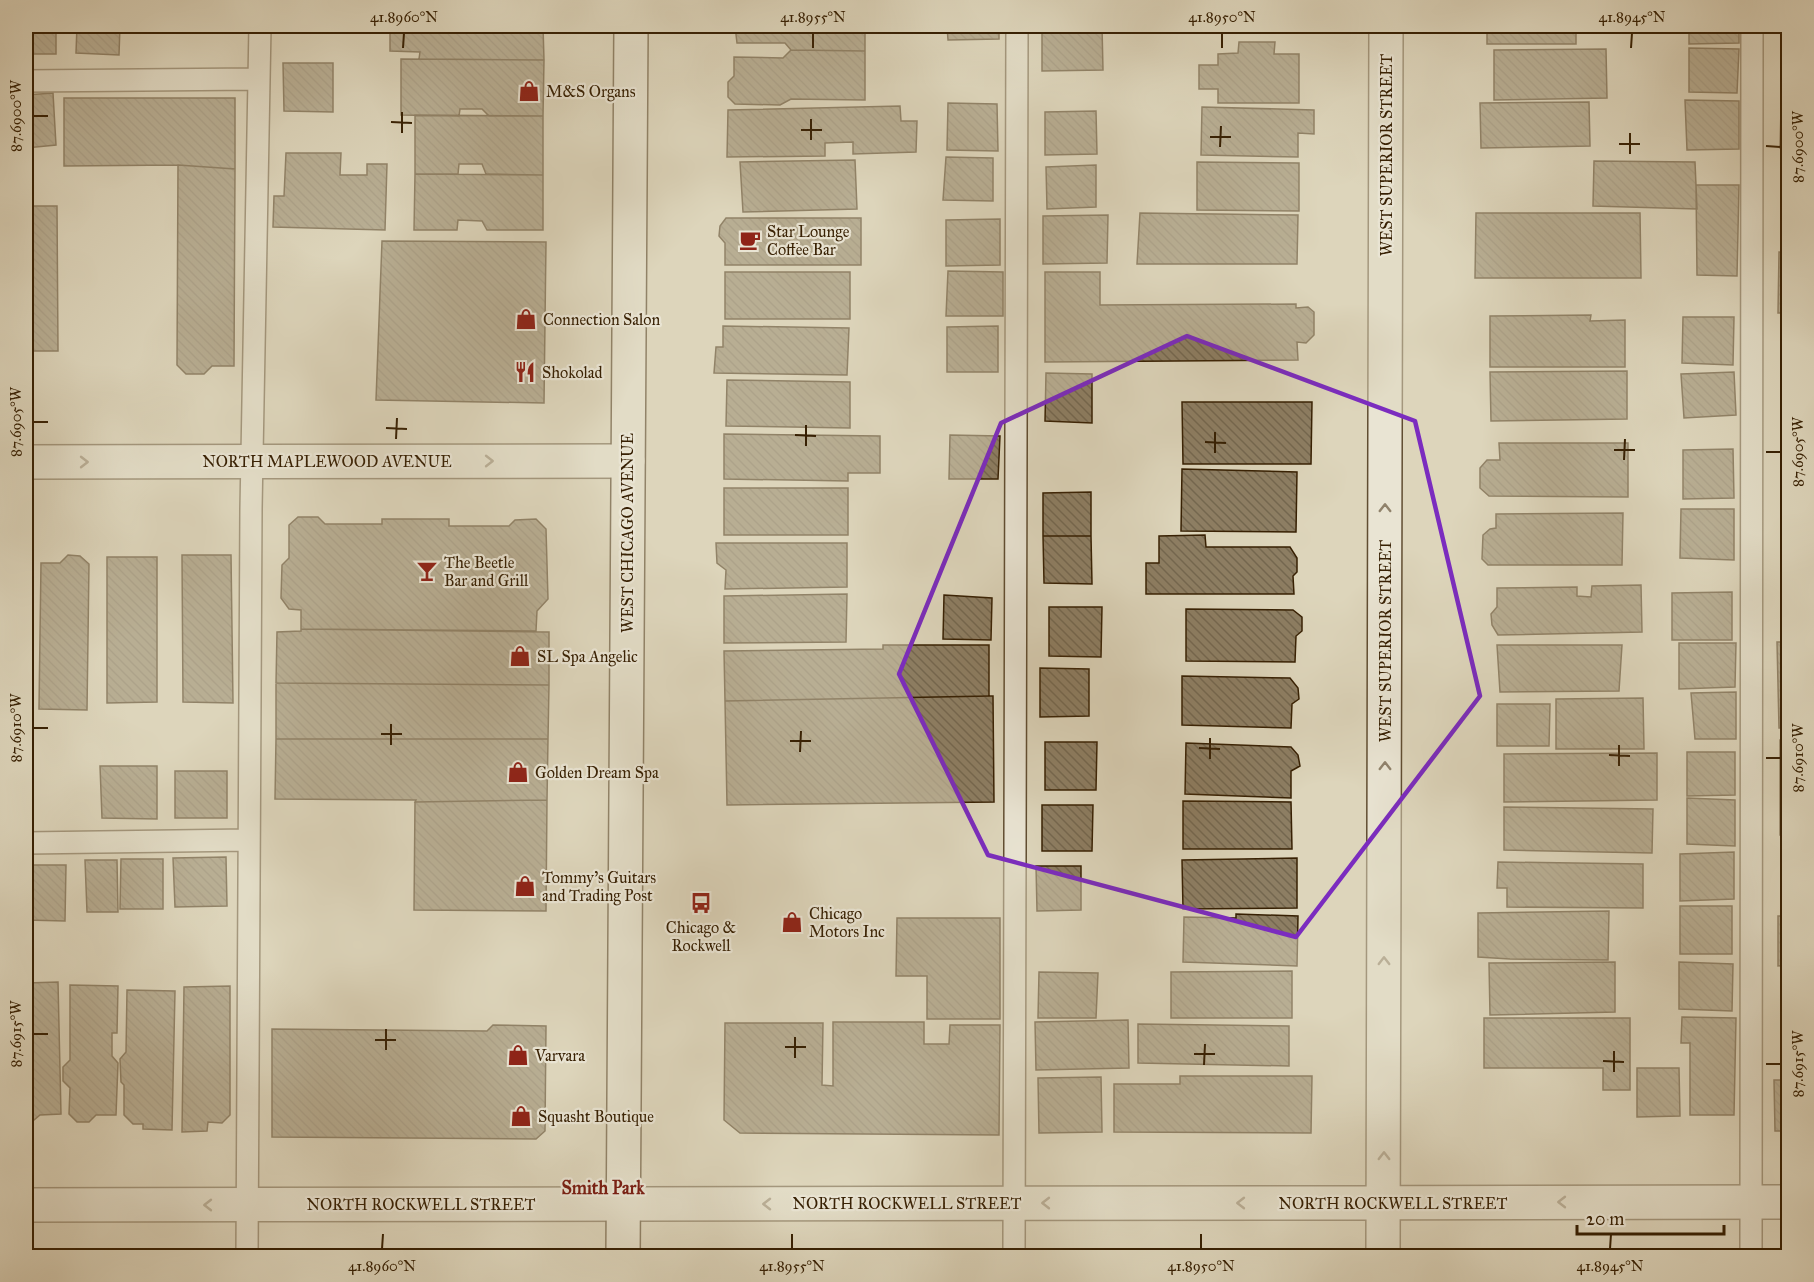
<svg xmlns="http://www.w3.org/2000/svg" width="1814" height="1282" viewBox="0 0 1814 1282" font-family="'IM FELL Great Primer',serif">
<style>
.building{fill:url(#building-back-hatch);stroke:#372003;stroke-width:1.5}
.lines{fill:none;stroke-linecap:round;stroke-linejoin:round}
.service-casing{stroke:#604d31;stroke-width:24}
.minor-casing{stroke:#604d31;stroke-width:36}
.secondary-casing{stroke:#372003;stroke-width:36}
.service{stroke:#e9e4d3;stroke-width:21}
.minor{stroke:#e9e4d3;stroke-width:33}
.secondary{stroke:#e9e4d3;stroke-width:33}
.oneway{stroke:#90826b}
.marked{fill:none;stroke:#7b2cbf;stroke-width:4.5;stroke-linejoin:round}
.ticks{fill:none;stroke:#372003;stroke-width:2}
.labels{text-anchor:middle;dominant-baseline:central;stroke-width:4.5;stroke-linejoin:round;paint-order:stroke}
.poi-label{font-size:16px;fill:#372003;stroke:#e9e4d3;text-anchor:start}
.street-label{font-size:16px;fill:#372003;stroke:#e9e4d3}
.neighbourhood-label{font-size:18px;font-weight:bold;fill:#7a1f14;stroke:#e9e4d3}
.neatline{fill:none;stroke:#372003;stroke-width:2}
.ticks-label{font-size:15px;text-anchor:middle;fill:#372003}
</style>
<defs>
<pattern id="building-back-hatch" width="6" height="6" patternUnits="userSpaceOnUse" patternTransform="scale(1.5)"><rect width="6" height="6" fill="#8d7e63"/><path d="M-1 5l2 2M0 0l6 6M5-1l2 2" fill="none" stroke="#74674f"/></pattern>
</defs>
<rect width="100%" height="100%" fill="#ddd5bb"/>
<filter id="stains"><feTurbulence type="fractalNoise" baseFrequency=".00333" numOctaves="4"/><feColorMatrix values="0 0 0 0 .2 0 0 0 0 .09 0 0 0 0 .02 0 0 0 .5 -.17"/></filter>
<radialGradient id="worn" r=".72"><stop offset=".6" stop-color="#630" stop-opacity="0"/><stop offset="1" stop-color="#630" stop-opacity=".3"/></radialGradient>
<path class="building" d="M26 26H56V54H26Z
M77 26H120L119 55 76 53Z
M390 26H543L544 60 419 59 420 52 390 51Z
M735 26H865V51L791 50 785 43H737Z
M947 26H999V39L948 40Z
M1042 26H1102L1103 70 1042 71Z
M1487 26H1576V44H1487Z
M1689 26H1739V43L1689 44Z
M1785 26H1788V100H1785Z
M1239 42H1275L1274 54H1299V103H1218V89H1199V65H1218V54L1238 53Z
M1689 48 1739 49 1737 93 1689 92Z
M1606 49 1607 98 1494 100V50Z
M791 50 865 51V100L791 99 780 105 735 104 728 97V82L734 76V57L783 58Z
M401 59 544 60 543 116H489L482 109H460L459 116 401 115Z
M283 63H333V112L284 111Z
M53 93 56 145 26 148V95Z
M64 98H235V169L178 165 64 166Z
M1685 100 1739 101V149L1687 150Z
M1589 102 1590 146 1481 148 1480 103Z
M948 103 997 104 998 151 947 150Z
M900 106 901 121H917L916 152 853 154V142L825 143V156L727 157 728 110Z
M1202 107 1314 110V134L1298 133V157L1201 155Z
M1781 109H1788V148H1780Z
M1096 111 1097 154 1045 155V112Z
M415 115 543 116V175L486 174 482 164H459L458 174H415Z
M286 153H341L340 175H367V164H387L385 230 273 227 274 196H284Z
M1784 153H1788V200L1784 201Z
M946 157 993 158V201L943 200Z
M855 160 857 209 743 212 740 162Z
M1594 161 1695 162 1697 209 1593 206Z
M1197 162 1299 163V211L1197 210Z
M178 165 235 169 234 366H212L204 374H186L177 365Z
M1096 165V207L1047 209 1046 167Z
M415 174 543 175V230H487L482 221 458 220 457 230H414Z
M1696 185H1739L1737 276 1697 275Z
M26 206H57L58 351H26Z
M1140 213 1298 215 1297 264H1137Z
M1476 213H1640L1641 278H1475Z
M1108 215 1107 263 1043 264V216Z
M726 218H861V265H725V243L719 236 720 226Z
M1000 219V265L946 266V220Z
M382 241 546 242 544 403 376 400Z
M1779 252 1788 253V313H1778Z
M948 271 1003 272V316H946Z
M725 272H850V319H725Z
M1045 272H1100V305L1296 304V308L1308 307 1314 312V335L1306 343 1297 342 1298 360 1045 362Z
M1591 315 1590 321 1625 320V367H1490V316Z
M1683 317H1734L1733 365 1682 363Z
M723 326 849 328 847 375 714 373 716 347H723Z
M998 326V372H947V327Z
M1781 349H1788V398L1781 399Z
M1627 371V419L1491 421 1490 372Z
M1734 372 1736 415 1684 418 1681 374Z
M1046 373 1092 374V423L1045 421Z
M727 380 850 382V428L726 426Z
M1182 402H1312L1311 464H1183Z
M1788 417V466H1781V418Z
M724 434 880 436V473H848V481L724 479Z
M950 435 1000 436 998 479H949Z
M1499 443H1628V497L1489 496 1480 488V468L1487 460H1500Z
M1733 449 1734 498 1683 499V450Z
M1182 469 1297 472 1296 532 1181 531Z
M724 488H848V535H724Z
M1091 492V536H1043V493Z
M1681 509H1734V560L1680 558Z
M1623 513 1622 565H1488L1482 559 1483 535 1490 529 1496 528V514Z
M298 517H318L325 524H382V519H449V526H509L515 520 536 519 546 529 548 599 537 611 536 631 301 629V610L289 609 281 598 282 565 289 558V525Z
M1783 533H1788V580H1783Z
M1205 535 1206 547H1290L1297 558V572L1293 576 1294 594H1146V563H1159V536Z
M1043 536H1091L1092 584 1044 583Z
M716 543H847V587L725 589 726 570 717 563Z
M68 555 80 556 89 564 87 710 39 709 41 563H60Z
M182 555H231L233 703 183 702Z
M107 557H157V702L107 703Z
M1641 585 1642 632 1498 635 1492 625 1491 614 1497 607V588L1577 587V596L1591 597 1592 586Z
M1783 587H1788V633H1782Z
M1732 592V640H1672V593Z
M847 594 846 642 724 643V596Z
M944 595 992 598 991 640 943 639Z
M1049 607H1102L1101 657 1049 656Z
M1186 609 1293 610 1302 617V631L1296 636 1295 662 1186 661Z
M301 629 549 632V685L276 683 277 632 301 631Z
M1777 642H1788V728H1779Z
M1679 643H1736L1735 687 1679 689Z
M883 645H989V696L725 701 724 651 883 649Z
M1497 645H1622L1619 691 1500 692Z
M1040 668 1089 669V716L1040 717Z
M1182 676 1290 678 1298 688 1299 699 1292 704 1291 728 1182 725Z
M276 683 549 685 548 739H276Z
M1736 692V739H1695L1691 693Z
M991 696H993L994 802 727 805 725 701Z
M1643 698 1644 749H1556V699Z
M1497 704H1550L1549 746H1497Z
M276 739H548L547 800 415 802 416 800 275 799Z
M1780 740H1788V835H1780Z
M1045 742H1097L1096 790H1045Z
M1186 743 1291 747 1298 755 1300 766 1291 771V798L1185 794Z
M1687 752H1735V795L1687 796Z
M1657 753V800L1504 802V754Z
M100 766H157V819L102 818Z
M175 771H227V818H175Z
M1687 798 1735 800V846L1687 844Z
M547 800 546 911 414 910 415 802Z
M1183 801 1291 802 1292 849H1183Z
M1042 805H1093L1092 851H1042Z
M1504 807 1653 809 1652 853 1504 850Z
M1734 852V899L1680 901V854Z
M226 857 227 906 175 907 173 858Z
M1297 858V908L1183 909 1182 860Z
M121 859H163V909H120Z
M85 860H117L118 912H87Z
M1498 862 1643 864V908L1507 907V888H1497Z
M1783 862 1788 863V905H1781Z
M26 865H66L65 921 26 920Z
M1036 866H1081V910L1037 911Z
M1680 906H1732V954H1680Z
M1609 911 1608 960 1510 959 1478 957V913Z
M1236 914 1298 916 1297 966 1183 962 1184 917 1236 918Z
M1778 916H1788V965L1778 966Z
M897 918H1000V1019H927V976H896Z
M1615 962V1012L1490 1015 1489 963Z
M1679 962 1733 964 1732 1011 1679 1009Z
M1292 971V1018H1171V972Z
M1039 972 1098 973 1096 1018H1038Z
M58 982 61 1114 40 1115 34 1120 26 1121V983Z
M70 985 118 986 117 1033H112V1056L118 1063 116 1115H96L89 1122H77L69 1114 70 1088 63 1081V1067L70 1060Z
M230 986V1115L222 1123 208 1122 207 1131 182 1132 184 987Z
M127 990 175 991 172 1130 143 1129V1124H133L124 1115V1085L121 1082 120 1059 126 1052Z
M1682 1017 1736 1018 1734 1115H1690V1043H1681Z
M1484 1018H1630V1090H1603V1068H1484Z
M1128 1020 1129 1068 1036 1070 1035 1022Z
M1784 1020H1788V1067H1784Z
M833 1022H924V1044H949L950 1025H1000L999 1135 740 1133 724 1120 725 1023H823L822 1085 833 1086Z
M1138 1024 1289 1026V1066L1138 1063Z
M493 1025 546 1026 545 1131 536 1139 272 1137V1029L487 1031Z
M1637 1068H1679L1680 1116 1637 1117Z
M1180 1076H1312L1311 1133 1114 1132V1084H1180Z
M1101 1077 1102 1132 1039 1133 1038 1078Z
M1774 1080H1788V1131H1775Z"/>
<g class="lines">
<defs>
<path id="service" d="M26 81 259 79
M26 843 249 840
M247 1256 251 509 260 26
M1014 1256 1017 26
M1751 1256 1752 26"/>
<path id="minor" d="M26 462 628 461
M26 1205 1788 1202
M1383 1256 1386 26"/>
<path id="secondary" d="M623 1256 631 26"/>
</defs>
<use href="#service" class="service-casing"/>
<use href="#minor" class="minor-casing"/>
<use href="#secondary" class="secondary-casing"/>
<use href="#service" class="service"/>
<use href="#minor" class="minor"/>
<use href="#secondary" class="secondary"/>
</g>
<defs><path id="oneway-chevron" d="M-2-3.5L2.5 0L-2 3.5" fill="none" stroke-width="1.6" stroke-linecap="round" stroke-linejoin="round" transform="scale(1.5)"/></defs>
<g class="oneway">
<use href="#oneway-chevron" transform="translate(489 461)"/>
<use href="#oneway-chevron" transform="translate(84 462)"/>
<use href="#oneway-chevron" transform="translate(1385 508) rotate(-90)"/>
<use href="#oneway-chevron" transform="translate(1385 766) rotate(-90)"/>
<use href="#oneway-chevron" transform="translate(1384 961) rotate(-90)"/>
<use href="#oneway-chevron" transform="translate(1384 1156) rotate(-90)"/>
<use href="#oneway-chevron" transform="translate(1562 1202) rotate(180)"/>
<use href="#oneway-chevron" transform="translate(1046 1203) rotate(180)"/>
<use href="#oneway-chevron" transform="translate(1241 1203) rotate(180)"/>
<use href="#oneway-chevron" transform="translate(767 1204) rotate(180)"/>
<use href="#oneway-chevron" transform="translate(208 1205) rotate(180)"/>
</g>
<path d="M0 0H1814V1282H0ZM1187 336 1415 421 1480 696 1296 937 988 855 899 674 1001 423Z" fill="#ddd5bb" fill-opacity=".55" fill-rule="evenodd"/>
<path class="marked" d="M1187 336 1415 421 1480 696 1296 937 988 855 899 674 1001 423Z"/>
<path class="ticks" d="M403 48 404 33M813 48V33M1222 48V33M1631 48 1632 33M33 116H48M391 122 412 123M801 130H822M402 133V112M1210 137H1231M811 140V119M1619 144H1640M1766 146 1781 147M1220 147 1221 126M1630 154V133M33 422H48M386 428 407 429M795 435 816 436M396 439 397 418M1205 442 1226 443M806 446V425M1614 450H1635M1766 452H1781M1215 453V432M1624 460 1625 439M33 728H48M381 734H402M790 741H811M391 745V724M1199 748 1220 749M800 752 801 731M1609 755 1630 756M1766 758H1781M1210 759V738M1619 766V745M33 1034H48M375 1040H396M785 1047H806M386 1050V1029M1194 1054H1215M795 1058V1037M1603 1061 1624 1062M1766 1064H1781M1204 1065 1205 1044M1614 1072V1051M382 1249 383 1234M792 1249V1234M1201 1249V1234M1610 1249 1611 1234"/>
<defs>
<symbol id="shop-bare" viewBox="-9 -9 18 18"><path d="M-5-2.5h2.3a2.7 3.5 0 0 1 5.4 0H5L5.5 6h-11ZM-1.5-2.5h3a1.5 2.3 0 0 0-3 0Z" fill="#8f2418" stroke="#e9e4d3" stroke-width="2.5" paint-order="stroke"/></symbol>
<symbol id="cafe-bare" viewBox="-9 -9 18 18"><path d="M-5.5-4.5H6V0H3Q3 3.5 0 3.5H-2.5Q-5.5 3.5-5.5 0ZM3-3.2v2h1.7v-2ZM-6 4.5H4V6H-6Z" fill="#8f2418" stroke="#e9e4d3" stroke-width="2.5" paint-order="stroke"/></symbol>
<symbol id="restaurant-bare" viewBox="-9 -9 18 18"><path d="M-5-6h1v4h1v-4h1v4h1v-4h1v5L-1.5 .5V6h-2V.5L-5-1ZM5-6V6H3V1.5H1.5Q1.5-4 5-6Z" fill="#8f2418" stroke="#e9e4d3" stroke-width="2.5" paint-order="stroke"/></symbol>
<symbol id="bar-bare" viewBox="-9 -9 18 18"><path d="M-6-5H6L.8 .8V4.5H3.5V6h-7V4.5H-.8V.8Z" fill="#8f2418" stroke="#e9e4d3" stroke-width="2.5" paint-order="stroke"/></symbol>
<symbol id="bus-bare" viewBox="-9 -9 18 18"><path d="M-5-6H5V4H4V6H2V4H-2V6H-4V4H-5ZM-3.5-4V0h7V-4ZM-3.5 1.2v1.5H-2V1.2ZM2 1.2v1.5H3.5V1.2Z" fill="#8f2418" stroke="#e9e4d3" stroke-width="2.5" paint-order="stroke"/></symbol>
</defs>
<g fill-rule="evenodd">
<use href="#shop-bare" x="514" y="76" width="30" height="30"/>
<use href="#cafe-bare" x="735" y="225" width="30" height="30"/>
<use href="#shop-bare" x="511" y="304" width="30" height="30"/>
<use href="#restaurant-bare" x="510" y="357" width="30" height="30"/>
<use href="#bar-bare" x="412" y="556" width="30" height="30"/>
<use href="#shop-bare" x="505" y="641" width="30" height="30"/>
<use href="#shop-bare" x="503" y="757" width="30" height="30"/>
<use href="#shop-bare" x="510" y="871" width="30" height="30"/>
<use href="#bus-bare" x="686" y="888" width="30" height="30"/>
<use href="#shop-bare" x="777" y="907" width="30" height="30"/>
<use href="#shop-bare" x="503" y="1040" width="30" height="30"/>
<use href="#shop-bare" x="506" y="1101" width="30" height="30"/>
</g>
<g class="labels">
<g class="poi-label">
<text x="546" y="91">M&amp;S Organs</text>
<text x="767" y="231">Star Lounge<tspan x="767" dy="18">Coffee Bar</tspan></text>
<text x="543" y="319">Connection Salon</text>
<text x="542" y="372">Shokolad</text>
<text x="444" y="562">The Beetle<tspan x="444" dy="18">Bar and Grill</tspan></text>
<text x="537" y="656">SL Spa Angelic</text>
<text x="535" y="772">Golden Dream Spa</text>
<text x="542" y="877">Tommy's Guitars<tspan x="542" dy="18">and Trading Post</tspan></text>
<text x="809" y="913">Chicago<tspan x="809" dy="18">Motors Inc</tspan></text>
<text x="701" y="927" text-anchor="middle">Chicago &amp;<tspan x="701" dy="18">Rockwell</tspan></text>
<text x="535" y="1055">Varvara</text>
<text x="538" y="1116">Squasht Boutique</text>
</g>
<g class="street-label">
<text transform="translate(1386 155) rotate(-90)">WEST SUPERIOR STREET</text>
<text x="327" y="461">NORTH MAPLEWOOD AVENUE</text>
<text transform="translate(627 533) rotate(-90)">WEST CHICAGO AVENUE</text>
<text transform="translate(1385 641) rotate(-90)">WEST SUPERIOR STREET</text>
<text x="907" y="1203">NORTH ROCKWELL STREET</text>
<text x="1393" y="1203">NORTH ROCKWELL STREET</text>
<text x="421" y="1204">NORTH ROCKWELL STREET</text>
</g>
<g class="neighbourhood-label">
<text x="603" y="1188">Smith Park</text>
</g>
</g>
<rect width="1814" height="1282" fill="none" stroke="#ddd5bb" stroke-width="66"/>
<path d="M1577 1225v9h147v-9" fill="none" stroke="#372003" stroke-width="3"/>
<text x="1586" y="1225" font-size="18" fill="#372003" stroke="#e9e4d3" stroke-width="4.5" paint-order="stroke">20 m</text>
<rect x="33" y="33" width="1748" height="1216" class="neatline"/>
<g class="ticks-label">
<text x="404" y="22">41.8960°N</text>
<text x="813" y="22">41.8955°N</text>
<text x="1222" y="22">41.8950°N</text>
<text x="1632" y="22">41.8945°N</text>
<text transform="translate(16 116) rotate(-90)" y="5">87.6900°W</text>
<text transform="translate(1798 147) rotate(-90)" y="5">87.6900°W</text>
<text transform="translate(16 422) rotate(-90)" y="5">87.6905°W</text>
<text transform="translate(1798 452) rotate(-90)" y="5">87.6905°W</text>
<text transform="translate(16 728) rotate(-90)" y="5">87.6910°W</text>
<text transform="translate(1798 758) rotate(-90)" y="5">87.6910°W</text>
<text transform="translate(16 1034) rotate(-90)" y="5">87.6915°W</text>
<text transform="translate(1798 1064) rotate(-90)" y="5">87.6915°W</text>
<text x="382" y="1271">41.8960°N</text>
<text x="792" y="1271">41.8955°N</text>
<text x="1201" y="1271">41.8950°N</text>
<text x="1610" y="1271">41.8945°N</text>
</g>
<rect width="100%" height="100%" filter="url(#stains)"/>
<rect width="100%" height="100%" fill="url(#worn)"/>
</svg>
